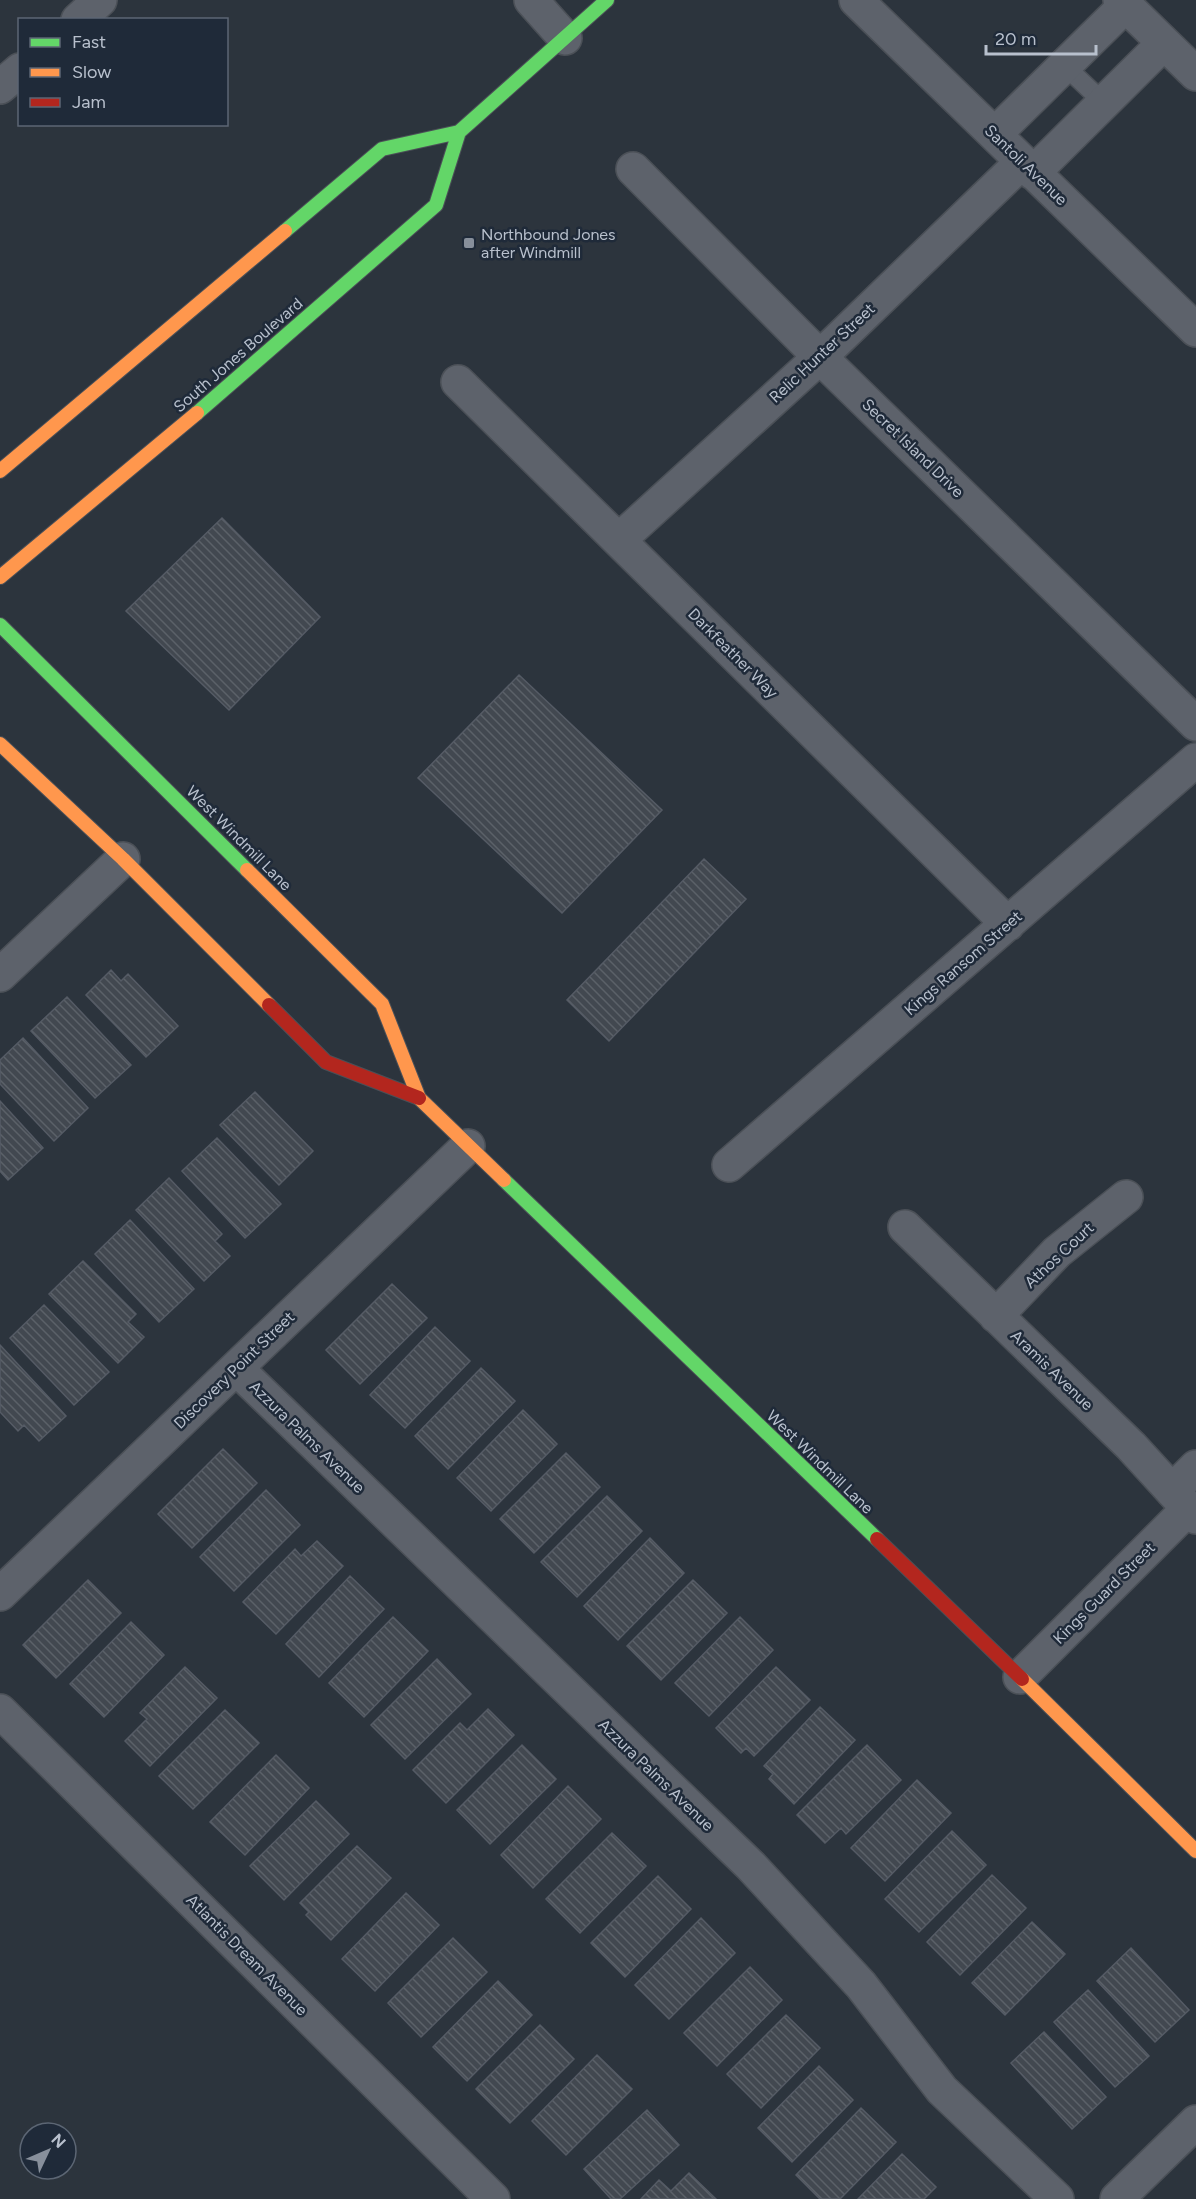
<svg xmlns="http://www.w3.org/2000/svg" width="1196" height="2199" viewBox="0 0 1196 2199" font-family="Figtree,sans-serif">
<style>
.building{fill:url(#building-back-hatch);stroke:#555b65;stroke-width:1.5}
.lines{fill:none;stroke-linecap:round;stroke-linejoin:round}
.lane-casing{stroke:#4b5057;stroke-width:21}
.street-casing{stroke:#4b5057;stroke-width:36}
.fast-casing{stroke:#4b5057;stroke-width:16}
.slow-casing{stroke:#4b5057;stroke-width:16}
.jam-casing{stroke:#4b5057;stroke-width:16}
.lane{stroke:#5d626b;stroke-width:18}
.street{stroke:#5d626b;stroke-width:33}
.fast{stroke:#63d668;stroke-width:14}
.slow{stroke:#ff974d;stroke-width:14}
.jam{stroke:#b3261e;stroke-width:14}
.poi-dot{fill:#878f9b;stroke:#1f2a39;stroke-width:2}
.labels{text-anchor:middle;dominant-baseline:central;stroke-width:5;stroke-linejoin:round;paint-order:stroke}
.street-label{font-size:16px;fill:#b8c0cd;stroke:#1f2a39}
.poi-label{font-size:16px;fill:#b8c0cd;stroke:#1f2a39;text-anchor:start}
</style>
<defs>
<pattern id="building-back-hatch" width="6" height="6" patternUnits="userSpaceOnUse" patternTransform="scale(1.5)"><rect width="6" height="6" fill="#424850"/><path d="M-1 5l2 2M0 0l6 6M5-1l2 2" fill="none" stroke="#5b6168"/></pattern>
</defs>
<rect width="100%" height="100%" fill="#2c343d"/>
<path class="building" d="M222 518 320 617 229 710 126 611Z
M519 675 662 810 562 913 418 778Z
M704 859 746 899 609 1041 567 1000Z
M111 970 121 981 128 974 178 1026 146 1057 86 995Z
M67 997 131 1065 95 1098 31 1031Z
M23 1038 88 1108 54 1141 0 1084V1060Z
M255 1092 313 1151 279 1185 220 1125Z
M0 1101 43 1148 8 1180 0 1171Z
M217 1138 281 1204 245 1238 182 1171Z
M169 1178 222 1234 215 1241 230 1256 204 1281 136 1210Z
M130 1220 194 1289 159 1322 95 1254Z
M83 1261 136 1314 128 1322 144 1337 118 1363 49 1294Z
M392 1284 427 1318 360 1384 326 1350Z
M44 1305 109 1372 74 1405 10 1338Z
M435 1327 470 1361 405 1428 370 1395Z
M0 1345 66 1416 39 1441 24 1425 18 1431 0 1412Z
M481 1368 515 1401 448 1469 415 1436Z
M523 1410 557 1444 491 1511 457 1478Z
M223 1449 257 1483 192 1548 158 1514Z
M566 1453 600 1487 534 1553 500 1519Z
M266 1490 300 1525 234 1591 200 1557Z
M607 1496 642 1531 577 1597 541 1562Z
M650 1538 684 1573 618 1640 584 1606Z
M317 1541 343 1566 276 1634 243 1602 295 1549 301 1556Z
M350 1576 384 1609 319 1677 286 1644Z
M88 1580 121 1613 56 1678 23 1645Z
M693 1580 727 1613 661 1680 627 1646Z
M393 1617 428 1651 364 1717 329 1683Z
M740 1617 773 1650 709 1716 675 1683Z
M131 1622 164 1655 104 1717 70 1684Z
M437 1659 471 1694 405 1759 371 1725Z
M185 1667 217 1698 150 1766 125 1741 147 1719 140 1713Z
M776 1667 810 1700 754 1756 746 1748 741 1753 716 1728Z
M820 1707 855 1740 794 1804 769 1779 773 1774 764 1766Z
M488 1709 514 1735 446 1803 413 1770 460 1723 467 1730Z
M225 1710 259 1743 193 1809 159 1776Z
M522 1745 556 1779 490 1844 457 1810Z
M867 1745 901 1780 846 1834 841 1828 825 1843 797 1815Z
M276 1755 309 1788 245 1855 210 1822Z
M917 1780 951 1813 885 1881 851 1848Z
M568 1786 601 1819 533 1888 501 1855Z
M316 1801 349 1834 284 1900 250 1866Z
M952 1831 986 1865 919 1932 885 1899Z
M612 1833 646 1866 580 1933 546 1899Z
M357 1846 391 1878 331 1940 306 1915 309 1912 300 1903Z
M992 1875 1026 1908 960 1975 927 1942Z
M658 1876 691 1909 625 1977 591 1943Z
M406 1893 439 1925 375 1991 342 1959Z
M701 1918 735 1953 669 2019 635 1985Z
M1032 1922 1065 1954 1005 2015 972 1983Z
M453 1938 487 1972 421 2037 388 2003Z
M1131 1948 1189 2010 1155 2042 1097 1981Z
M750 1967 782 2000 717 2066 684 2033Z
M498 1981 532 2015 467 2081 433 2047Z
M1088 1990 1149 2056 1115 2087 1054 2022Z
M786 2015 820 2048 761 2108 727 2074Z
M540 2025 574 2059 510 2123 476 2089Z
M1044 2032 1106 2097 1072 2129 1011 2063Z
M597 2055 632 2089 566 2155 532 2121Z
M819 2066 853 2100 792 2162 758 2128Z
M861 2108 896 2142 840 2199H820L796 2175Z
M647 2110 679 2145 620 2199H611L584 2169Z
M902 2154 936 2187 924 2199H858Z
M689 2173 716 2199H641L659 2180 671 2191Z"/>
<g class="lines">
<defs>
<path id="lane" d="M1064 65 1104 103"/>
<path id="street" d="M531 0 565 38
M856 0 1196 330
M1120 0 1196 74
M78 20 100 0
M0 87 20 70
M995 134 1125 6
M633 169 820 357 1196 724
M1033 173 1164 43
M458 382 1008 924
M619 540 820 357 1022 162
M0 975 123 859
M729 1165 1196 760
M905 1227 1131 1446 1196 1517
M996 1316 1057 1252 1126 1197
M236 1368 751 1866 861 1985 942 2090 1057 2199
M1172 1491 1196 1467
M0 1594 468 1146
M1020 1677 1188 1509
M0 1711 493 2199
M1117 2199 1196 2122"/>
<path id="fast" d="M285 231 382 149 459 132 607 0
M197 413 436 205 459 132
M0 625 247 870
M504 1180 877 1539"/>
<path id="slow" d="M0 471 285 231
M0 577 197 413
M0 744 123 859 269 1005
M247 870 382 1004 419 1098 504 1180
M1022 1679 1196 1851"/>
<path id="jam" d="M269 1005 326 1062 419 1098
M877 1539 1022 1679"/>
</defs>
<use href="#lane" class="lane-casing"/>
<use href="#street" class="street-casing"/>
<use href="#fast" class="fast-casing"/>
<use href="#slow" class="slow-casing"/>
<use href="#jam" class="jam-casing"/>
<use href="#lane" class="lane"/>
<use href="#street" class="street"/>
<use href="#fast" class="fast"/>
<use href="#slow" class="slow"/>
<use href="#jam" class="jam"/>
</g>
<rect class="poi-dot" x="463" y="237" width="12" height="12" rx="3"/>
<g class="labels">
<g class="street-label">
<text transform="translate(1026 165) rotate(44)">Santoli Avenue</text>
<text transform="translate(822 353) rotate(-43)">Relic Hunter Street</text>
<text transform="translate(238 355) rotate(-41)">South Jones Boulevard</text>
<text transform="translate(913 448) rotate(44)">Secret Island Drive</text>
<text transform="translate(733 653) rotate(45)">Darkfeather Way</text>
<text transform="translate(239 838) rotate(45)">West Windmill Lane</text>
<text transform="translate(963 963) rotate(-41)">Kings Ransom Street</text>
<text transform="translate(1059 1255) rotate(-43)">Athos Court</text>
<text transform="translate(234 1370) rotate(-44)">Discovery Point Street</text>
<text transform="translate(1052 1370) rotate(44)">Aramis Avenue</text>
<text transform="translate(307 1437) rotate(44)">Azzura Palms Avenue</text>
<text transform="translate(820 1462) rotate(44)">West Windmill Lane</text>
<text transform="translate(1104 1593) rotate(-45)">Kings Guard Street</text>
<text transform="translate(656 1775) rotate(44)">Azzura Palms Avenue</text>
<text transform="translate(247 1955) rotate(45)">Atlantis Dream Avenue</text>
</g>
<g class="poi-label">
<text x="481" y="234">Northbound Jones<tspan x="481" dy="18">after Windmill</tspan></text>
</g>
</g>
<rect x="18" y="18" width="210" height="108" fill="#1f2a39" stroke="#5c6674" stroke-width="1.5"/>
<rect x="30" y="38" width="30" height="9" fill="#63d668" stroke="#5c6674" stroke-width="1.5"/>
<text x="72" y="48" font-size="18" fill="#b8c0cd">Fast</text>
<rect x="30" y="68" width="30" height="9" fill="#ff974d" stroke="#5c6674" stroke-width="1.5"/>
<text x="72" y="78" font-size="18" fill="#b8c0cd">Slow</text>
<rect x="30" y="98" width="30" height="9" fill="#b3261e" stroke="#5c6674" stroke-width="1.5"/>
<text x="72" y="108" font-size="18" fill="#b8c0cd">Jam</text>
<g transform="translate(48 2151) rotate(46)"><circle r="28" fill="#1f2a39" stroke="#5c6674" stroke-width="1.5"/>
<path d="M0-4.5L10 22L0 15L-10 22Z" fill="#878f9b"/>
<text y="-9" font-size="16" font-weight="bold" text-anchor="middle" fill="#b8c0cd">N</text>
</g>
<path d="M986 45v9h110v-9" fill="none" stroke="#b8c0cd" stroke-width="3"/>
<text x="995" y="45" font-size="18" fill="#b8c0cd" stroke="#1f2a39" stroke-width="4.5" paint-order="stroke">20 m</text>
</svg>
